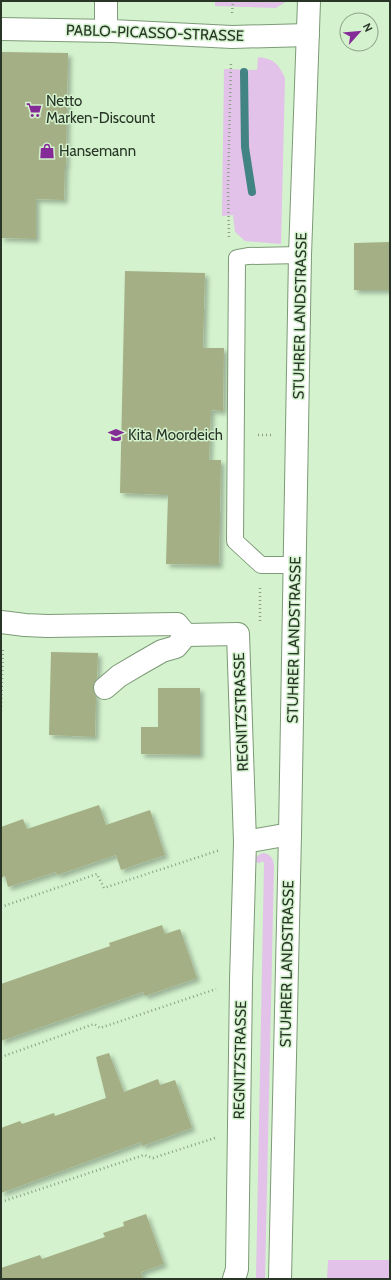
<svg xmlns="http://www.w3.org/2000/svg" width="391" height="1280" viewBox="0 0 391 1280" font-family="Cabin,sans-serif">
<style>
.green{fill:#e2c2e8}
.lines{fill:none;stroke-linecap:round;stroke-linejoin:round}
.stream{stroke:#428383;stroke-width:8}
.building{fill:#a4af86;filter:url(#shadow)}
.lane-casing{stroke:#7d9a77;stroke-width:18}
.street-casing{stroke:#7d9a77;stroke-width:24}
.secondary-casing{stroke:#7d9a77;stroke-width:24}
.path{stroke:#8aa186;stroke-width:2.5;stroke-dasharray:1 3;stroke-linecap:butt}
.lane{stroke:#fff;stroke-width:16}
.street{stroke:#fff;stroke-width:22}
.secondary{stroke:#fff;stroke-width:22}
.labels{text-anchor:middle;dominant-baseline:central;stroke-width:3;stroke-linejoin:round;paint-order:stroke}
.street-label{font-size:15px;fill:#293527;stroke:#d3f2cd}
.poi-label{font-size:15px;fill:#293527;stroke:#d3f2cd;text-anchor:start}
</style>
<defs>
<filter id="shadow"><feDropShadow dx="3.5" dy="3.5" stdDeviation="2" flood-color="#0004"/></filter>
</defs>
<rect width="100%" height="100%" fill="#d3f2cd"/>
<path class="green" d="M215 1H287L276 8 215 6Z
M258 57C274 59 278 63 285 78L281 244 245 241 235 232 233 215 222 216 224 69 257 70Z
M262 853C270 853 273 858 274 865L265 1279H256L264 863 262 861 260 863 255 862 256 857Z
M328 1260H390V1279H327Z"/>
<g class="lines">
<path class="stream" d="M244 72 245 147 252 192"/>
</g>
<path class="building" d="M1 52 68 53 66 166H65L64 200 36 199V239L1 238Z
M390 242V290H354V243Z
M125 271 205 273 203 348H224L223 411 211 410 209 460H221L219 565 166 564 168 495 120 493Z
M51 652 98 653 97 679 93 684V690L96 697 95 737 49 735Z
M158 688H200V755L141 754V727H158Z
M99 805 106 825 150 810 165 855 121 870 116 855 57 875 56 872 8 887 5 876 1 878V827L23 819 27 829Z
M162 925 165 934 180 929 197 978 145 996 143 992 1 1041V984L110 946 109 943Z
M109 1053 124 1092 158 1079 160 1085 175 1080 192 1128 142 1146 141 1142 1 1193V1128L20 1121 22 1124 54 1113 55 1116 106 1098 96 1057Z
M146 1214 164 1264 141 1272 143 1279H1V1268L40 1255 42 1259 105 1237 103 1233 124 1226 123 1222Z"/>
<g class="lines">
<defs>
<path id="lane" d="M295 565H261L235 541 237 258 248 256 300 255"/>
<path id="street" d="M1 29 112 31 232 37 308 35
M106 31V1
M1 622 25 625 47 626 177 624 186 635 176 647 162 651 141 663 119 676 105 688
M186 635 238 634 245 842
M234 1279 237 1269 241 981 245 842 290 834"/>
<path id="secondary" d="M280 1279 290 834 300 255 309 1"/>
</defs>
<use href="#lane" class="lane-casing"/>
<use href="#street" class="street-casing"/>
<use href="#secondary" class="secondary-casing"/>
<path class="path" d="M232 13 233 1
M229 237 228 188 231 62
M258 435H273
M260 621V586
M1 711 3 647
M1 907 97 874 104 888 220 850
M1 1057 94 1024 100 1028 216 989
M1 1202 144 1155 153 1158 215 1138"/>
<use href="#lane" class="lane"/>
<use href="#street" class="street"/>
<use href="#secondary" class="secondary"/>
</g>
<defs>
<symbol id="supermarket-bare" viewBox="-9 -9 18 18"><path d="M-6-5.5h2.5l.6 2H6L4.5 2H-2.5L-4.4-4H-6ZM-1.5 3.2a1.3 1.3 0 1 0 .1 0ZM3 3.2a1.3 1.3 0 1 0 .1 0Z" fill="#852b97" stroke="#d3f2cd" stroke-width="2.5" paint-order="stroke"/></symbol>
<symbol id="shop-bare" viewBox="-9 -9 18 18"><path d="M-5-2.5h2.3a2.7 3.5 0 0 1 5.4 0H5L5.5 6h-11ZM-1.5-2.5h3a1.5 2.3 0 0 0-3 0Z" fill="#852b97" stroke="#d3f2cd" stroke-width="2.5" paint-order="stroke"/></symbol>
<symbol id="school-bare" viewBox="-9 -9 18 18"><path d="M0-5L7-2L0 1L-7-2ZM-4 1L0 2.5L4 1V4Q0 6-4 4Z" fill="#852b97" stroke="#d3f2cd" stroke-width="2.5" paint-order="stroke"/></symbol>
</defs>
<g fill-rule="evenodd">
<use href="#supermarket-bare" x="23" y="99" width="22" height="22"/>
<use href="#shop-bare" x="36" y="140" width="22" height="22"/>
<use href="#school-bare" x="105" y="424" width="22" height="22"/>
</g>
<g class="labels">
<g class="street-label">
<text transform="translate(155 33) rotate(2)">PABLO-PICASSO-STRASSE</text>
<text transform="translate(300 316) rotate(-89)">STUHRER LANDSTRASSE</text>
<text transform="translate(294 640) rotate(-89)">STUHRER LANDSTRASSE</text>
<text transform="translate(241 712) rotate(-92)">REGNITZSTRASSE</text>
<text transform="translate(287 964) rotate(-89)">STUHRER LANDSTRASSE</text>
<text transform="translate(240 1060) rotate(-89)">REGNITZSTRASSE</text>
</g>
<g class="poi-label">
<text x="46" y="101">Netto<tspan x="46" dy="17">Marken-Discount</tspan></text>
<text x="59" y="151">Hansemann</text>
<text x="128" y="435">Kita Moordeich</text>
</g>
</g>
<rect width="391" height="1280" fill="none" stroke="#293527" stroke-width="4"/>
<g transform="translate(359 32) rotate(63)"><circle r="19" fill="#d3f2cd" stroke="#8fa68b"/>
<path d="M0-3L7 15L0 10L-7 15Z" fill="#852b97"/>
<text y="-6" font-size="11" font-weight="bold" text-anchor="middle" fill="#293527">N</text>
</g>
</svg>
